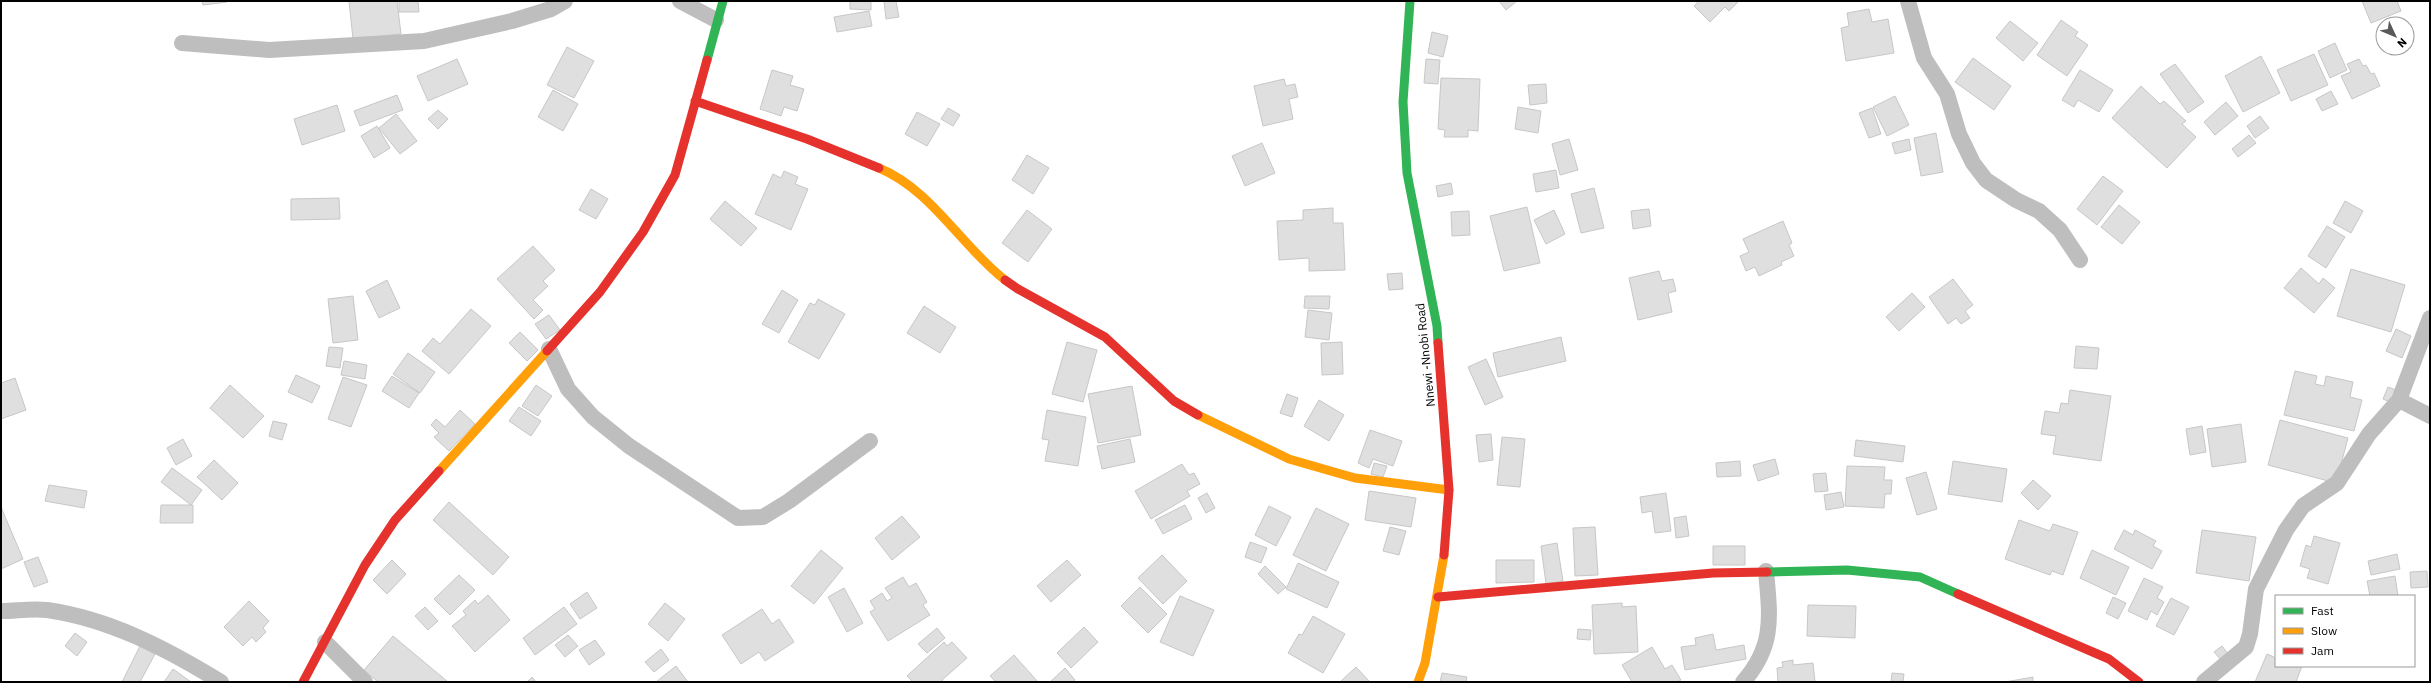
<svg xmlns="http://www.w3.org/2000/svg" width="2431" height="683" viewBox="0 0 2431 683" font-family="'IBM Plex Sans',sans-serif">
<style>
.building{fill:#dfdfdf;stroke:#c7c7c7}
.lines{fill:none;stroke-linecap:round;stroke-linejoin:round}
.street{stroke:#bebebe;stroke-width:16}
.fast{stroke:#30b455;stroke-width:9}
.slow{stroke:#ff9f0a;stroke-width:9}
.jam{stroke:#e5322d;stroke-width:9}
.labels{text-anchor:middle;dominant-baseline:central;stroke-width:3.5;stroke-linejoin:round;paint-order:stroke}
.street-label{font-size:12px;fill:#000;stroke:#fff}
</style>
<rect width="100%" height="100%" fill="#fff"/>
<path class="building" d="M202 1H227V2L203 5Z
M349 1H397L401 34 353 39Z
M399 1H418L419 12H399Z
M850 1H871V10L850 9Z
M884 1H896L899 17 886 19Z
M1499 1H1517L1506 10Z
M1699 1H1739L1729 11 1725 7 1710 22 1694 6Z
M2362 1H2397L2401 11 2371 23Z
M1869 9 1872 22 1888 19 1894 53 1846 61 1841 28 1849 26 1847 13Z
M869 11 872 26 837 32 834 17Z
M2061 20 2078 32 2075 36 2088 45 2067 76 2037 55Z
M2010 21 2038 43 2023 61 1996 38Z
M1432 32 1448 36 1443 57 1428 53Z
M2335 43 2347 70 2330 78 2318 51Z
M567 47 594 61 574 98 547 85Z
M2314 54 2328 85 2291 101 2277 70Z
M2261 56 2280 93 2243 112 2225 76Z
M1973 58 2011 86 1994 110 1955 82Z
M457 59 468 84 428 101 417 76Z
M1426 59 1440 60 1438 84 1424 83Z
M2359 59 2363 66 2366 65 2371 74 2374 73 2380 86 2352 99 2341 76 2351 72 2347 64Z
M2175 64 2204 102 2188 113 2160 74Z
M772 70 793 76 790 85 804 89 797 111 784 107 781 116 760 109Z
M2080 70 2113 90 2099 112 2078 100 2074 107 2062 100Z
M1441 78 1480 79 1478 131 1468 130V137H1444L1445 130 1438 129Z
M1284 79 1286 86 1295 84 1298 97 1289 99 1293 119 1263 126 1254 86Z
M1546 84 1547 103 1530 105 1528 85Z
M2141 86 2160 104 2164 101 2186 121 2182 124 2196 137 2167 168 2112 118Z
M553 90 578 104 563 131 538 117Z
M2331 91 2338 104 2322 111 2316 99Z
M397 95 403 110 360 126 354 111Z
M1895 96 1909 125 1887 136 1873 107Z
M2226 102 2238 116 2215 135 2204 122Z
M337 105 345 131 302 145 294 119Z
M1518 107 1541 111 1538 133 1515 129Z
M948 108 960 115 953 126 941 119Z
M1872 108 1881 134 1869 138 1859 113Z
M438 110 448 119 438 129 428 119Z
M917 112 940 124 927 146 905 134Z
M396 114 417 141 400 154 379 128Z
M2260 116 2269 128 2255 138 2247 126Z
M377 126 390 148 374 158 361 136Z
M1936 133 1943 172 1921 176 1914 138Z
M2249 135 2256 143 2238 157 2232 149Z
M1569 139 1578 170 1560 175 1552 144Z
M1909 139 1911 150 1895 154 1892 143Z
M1262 143 1275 173 1245 186 1232 156Z
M1027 155 1049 168 1033 194 1012 180Z
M1556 170 1559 188 1536 192 1533 174Z
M784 171 798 177 795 184 808 189 791 230 755 214 773 174 781 178Z
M2103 176 2123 191 2097 225 2077 209Z
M1451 183 1453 194 1438 197 1436 186Z
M1594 188 1604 228 1581 233 1571 194Z
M591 189 608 199 596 219 579 210Z
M339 198 340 219 291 220V199Z
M725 201 757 228 741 246 710 219Z
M2345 201 2363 211 2351 233 2333 223Z
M2119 205 2140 222 2122 244 2101 227Z
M1527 207 1540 263 1504 271 1490 216Z
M1333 208V223H1343L1345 270 1309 271V258L1279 260 1277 221 1303 220V210Z
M1649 209 1651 226 1633 229 1631 211Z
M1027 210 1052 229 1028 262 1002 243Z
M1554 210 1565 234 1546 244 1534 220Z
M1469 211 1470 235 1452 236 1451 212Z
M1783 221 1792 243 1789 245 1794 256 1781 262 1782 265 1759 276 1755 267 1746 271 1740 256 1749 252 1743 239Z
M2327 226 2345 237 2326 268 2308 256Z
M533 246 555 270 543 281 548 286 533 300 543 310 534 319 497 279Z
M2301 268 2319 284 2323 278 2335 288 2314 313 2284 288Z
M2351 269 2405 285 2391 332 2337 316Z
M1659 271 1662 281 1673 279 1676 291 1668 293 1672 312 1638 320 1629 278Z
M1402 273 1403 289 1389 290 1387 274Z
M1953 279 1973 305 1965 311 1970 318 1961 324 1956 318 1948 324 1929 297Z
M387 280 400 308 379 318 366 291Z
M782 290 798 300 779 333 762 324Z
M1912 293 1925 307 1899 331 1886 317Z
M353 296 358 340 333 343 328 299Z
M1305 296H1330L1329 309 1304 308Z
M818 299 845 314 819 359 788 342 810 303 815 305Z
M924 306 956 327 940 353 907 333Z
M471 309 491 326 449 374 422 351 433 338 440 344Z
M1308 310 1332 313 1329 340 1305 337Z
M549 315 560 330 546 339 535 324Z
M2396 329 2411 336 2402 358 2386 351Z
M520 332 538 350 527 361 509 343Z
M1561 337 1566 361 1498 377 1493 353Z
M1067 342 1097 350 1083 402 1052 394Z
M1342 342 1343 374 1322 375 1321 343Z
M2076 346 2099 348 2097 369 2074 368Z
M329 347 343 348 340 368 326 366Z
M408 353 435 372 420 393 393 374Z
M1486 359 1503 397 1485 405 1468 367Z
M344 361 367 365 365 379 341 375Z
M2295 371 2317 376 2315 384 2324 386 2326 376 2353 382 2350 397 2362 400 2354 431 2284 415Z
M296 375 320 386 312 403 288 392Z
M392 376 419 393 409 408 382 391Z
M343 377 367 385 351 427 328 419Z
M15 378 26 410 1 419V383Z
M230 385 264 416 243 438 210 408Z
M536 385 552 396 538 416 522 406Z
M1132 386 1141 435 1098 443 1088 394Z
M2388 387 2396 390 2392 403 2383 399Z
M2070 390 2111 396 2101 461 2053 454 2056 436 2041 434 2045 411 2059 413 2061 403 2068 404Z
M1287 394 1298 398 1292 417 1280 413Z
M1319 400 1344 415 1329 441 1304 426Z
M519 407 541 421 531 436 509 421Z
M460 410 475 424 449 451 434 437 439 433 431 425 436 419 445 427Z
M1047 410 1086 417 1078 466 1045 461 1049 440 1042 439Z
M2280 420 2348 438 2336 483 2268 465Z
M273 421 287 424 282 440 269 436Z
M2241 424 2246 462 2212 467 2207 429Z
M2202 426 2206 452 2190 455 2186 429Z
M1370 430 1402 441 1393 466 1373 459 1369 468 1358 463Z
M1491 434 1493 460 1479 462 1476 435Z
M1502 437 1525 439 1520 487 1497 485Z
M183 439 192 456 176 465 167 448Z
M1130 439 1135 462 1102 469 1097 446Z
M1856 440 1905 446 1903 462 1854 456Z
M1775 459 1779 474 1758 481 1753 465Z
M214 460 238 483 222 500 197 477Z
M1740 461 1741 476 1717 477 1716 463Z
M1953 461 2007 469 2002 502 1948 494Z
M1374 463 1387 466 1383 477 1371 474Z
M1182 464 1189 475 1194 473 1200 484 1187 491 1190 496 1151 519 1135 491Z
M1847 466 1885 467 1884 480H1892L1891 494H1885L1884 508 1845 506Z
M172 468 202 490 191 505 161 482Z
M1926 472 1937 509 1917 515 1906 478Z
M1826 473 1828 491 1815 492 1813 474Z
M2033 480 2051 496 2038 510 2021 493Z
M49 485 87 491 84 508 45 501Z
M1369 491 1416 498 1411 527 1365 520Z
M1841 492 1844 507 1826 510 1824 495Z
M1207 493 1215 508 1206 513 1198 498Z
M1666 493 1671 531 1655 533 1652 511 1642 513 1640 497Z
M449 502 509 557 493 575 433 520Z
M161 505H193V523H160Z
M1185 505 1192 519 1163 534 1155 520Z
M1269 506 1291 517 1276 546 1255 535Z
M1 507 23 559 1 569Z
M1316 508 1349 524 1326 571 1293 555Z
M902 516 920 537 892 560 875 538Z
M1686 516 1689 536 1676 538 1674 518Z
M2019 520 2050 531 2053 524 2078 532 2063 575 2052 571 2050 575 2005 559Z
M1390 527 1406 531 1399 555 1383 551Z
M1595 527 1598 575 1575 576 1573 528Z
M2124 530 2133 535 2135 530 2156 541 2153 546 2162 551 2152 569 2114 549Z
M2202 530 2256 537 2249 581 2196 573Z
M2314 536 2340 543 2328 584 2307 578 2310 569 2300 566 2306 545 2311 547Z
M1250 542 1267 548 1261 563 1245 557Z
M1557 543 1563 581 1546 584 1541 546Z
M1713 546H1745V565H1713Z
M821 550 843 568 814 604 791 586Z
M2092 550 2129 567 2116 595 2080 578Z
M2397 554 2400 569 2371 575 2368 561Z
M1162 555 1187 581 1163 604 1138 578Z
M38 557 48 582 34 587 24 562Z
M392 560 406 574 387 594 373 580Z
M1067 560 1081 575 1051 602 1037 586Z
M1496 560H1534V582L1496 583Z
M1298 563 1339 582 1327 608 1286 589Z
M1265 566 1286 587 1278 594 1258 574Z
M2427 571 2428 587 2411 588 2410 572Z
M459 575 475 590 450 615 434 599Z
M2395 576 2398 596H2370L2367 581Z
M903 577 909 587 916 583 927 602 923 605 930 615 888 641 870 612 875 609 870 601 882 593 887 601 892 598 885 588Z
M2144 578 2163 587 2157 598 2164 602 2157 615 2151 611 2147 620 2128 611Z
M1140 587 1167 614 1148 633 1121 606Z
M844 588 863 623 847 632 828 597Z
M587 592 597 608 580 619 570 604Z
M488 595 510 620 475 652 452 626 466 615 463 611 475 600 478 604Z
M1180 596 1214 610 1193 656 1160 642Z
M2113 597 2126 603 2118 619 2106 613Z
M2171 598 2189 607 2174 635 2156 626Z
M249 601 269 621 263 628 266 632 256 642 252 637 243 646 224 627Z
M665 603 685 619 668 641 648 624Z
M1622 603V607L1636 606 1638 652 1594 654 1592 605Z
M1808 605 1856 606 1855 638 1807 636Z
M425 607 438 621 428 630 415 616Z
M564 607 577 624 535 655 523 638Z
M762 609 772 624 779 619 794 642 765 661 759 652 741 664 722 635Z
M1313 616 1345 634 1323 673 1288 653 1299 634 1302 635Z
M1084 627 1098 642 1071 668 1057 653Z
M937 628 945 638 927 653 918 644Z
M1578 629 1591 630 1590 640 1577 639Z
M75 633 87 642 77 656 65 646Z
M1713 634 1716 650 1744 645 1746 659 1685 670 1681 647 1696 645 1695 638Z
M568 635 578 646 565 657 555 645Z
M393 636 448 682H378L364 670Z
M595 640 605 654 589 665 579 650Z
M944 642 947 646 952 642 967 658 942 680 944 682H913L907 676Z
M140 646 155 654 140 682H122Z
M2222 646 2228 654 2221 660 2214 652Z
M1652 647 1665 669 1672 665 1681 680 1677 682H1632L1622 665Z
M661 649 669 660 654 672 645 662Z
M2267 654 2276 658V666H2302L2296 682H2255Z
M1014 655 1038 682H996L990 676Z
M1793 660V665L1813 663 1815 682H1778L1777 668 1783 667 1782 662Z
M676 666 688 682H656Z
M1356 667 1370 682H1340Z
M1065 668 1075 680 1072 682H1050Z
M173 669 191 682H164Z
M1442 673 1467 677 1466 682H1440Z
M1892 673 1904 674 1903 682H1891Z
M532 677 536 682H527Z
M2033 677V682H2005Z"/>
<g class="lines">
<path class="street" d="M680 1 716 20
M1908 1 1924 58 1947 94 1959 134 1973 163 1986 180 2016 200 2039 211 2060 230 2080 260
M182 43 269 50 424 41 512 21 551 9 565 1
M549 349 568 389 593 417 629 446 738 518 763 517 789 501 870 441
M2399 400 2430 416
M1 611C16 611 32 608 47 610 110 619 167 649 221 682
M325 642 365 682
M1743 682C1775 646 1770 616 1766 571
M2204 682 2246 647 2250 634 2256 589 2286 530 2303 506 2337 483 2369 434 2399 400 2430 318"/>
<path class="fast" d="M1410 1 1403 102 1407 173 1437 326 1438 343
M707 60 723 1
M1767 572 1847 570 1920 577 1958 594"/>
<path class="slow" d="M879 168C932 190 961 246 1005 280
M1198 415 1289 459 1355 478 1449 490
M439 471 547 351
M1418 682 1425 663 1444 555"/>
<path class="jam" d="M695 101 807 139 879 168
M1005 280 1018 289 1105 337 1174 401 1198 415
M1438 343 1449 490 1444 555
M547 351 600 292 643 232 675 175 707 60
M1958 594 2109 659 2139 682
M1438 597 1713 573 1767 572
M303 682 365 565 395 520 439 471"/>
</g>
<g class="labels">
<g class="street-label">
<text transform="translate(1425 355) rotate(-96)">Nnewi -Nnobi Road</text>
</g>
</g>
<rect width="2431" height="683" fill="none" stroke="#000000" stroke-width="4"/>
<rect x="2275" y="595" width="140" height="72" fill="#ffffff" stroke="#999999"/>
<rect x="2283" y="608" width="20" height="6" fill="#30b455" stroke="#999999"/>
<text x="2311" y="615" font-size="12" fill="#000000">Fast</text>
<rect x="2283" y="628" width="20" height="6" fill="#ff9f0a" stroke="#999999"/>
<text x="2311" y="635" font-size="12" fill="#000000">Slow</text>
<rect x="2283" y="648" width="20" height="6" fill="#e5322d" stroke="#999999"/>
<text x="2311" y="655" font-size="12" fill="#000000">Jam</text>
<g transform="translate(2395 36) rotate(134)"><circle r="19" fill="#ffffff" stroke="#999999"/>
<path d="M0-3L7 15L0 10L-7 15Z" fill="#595959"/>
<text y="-6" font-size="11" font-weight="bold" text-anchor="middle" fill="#000000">N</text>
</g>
</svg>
